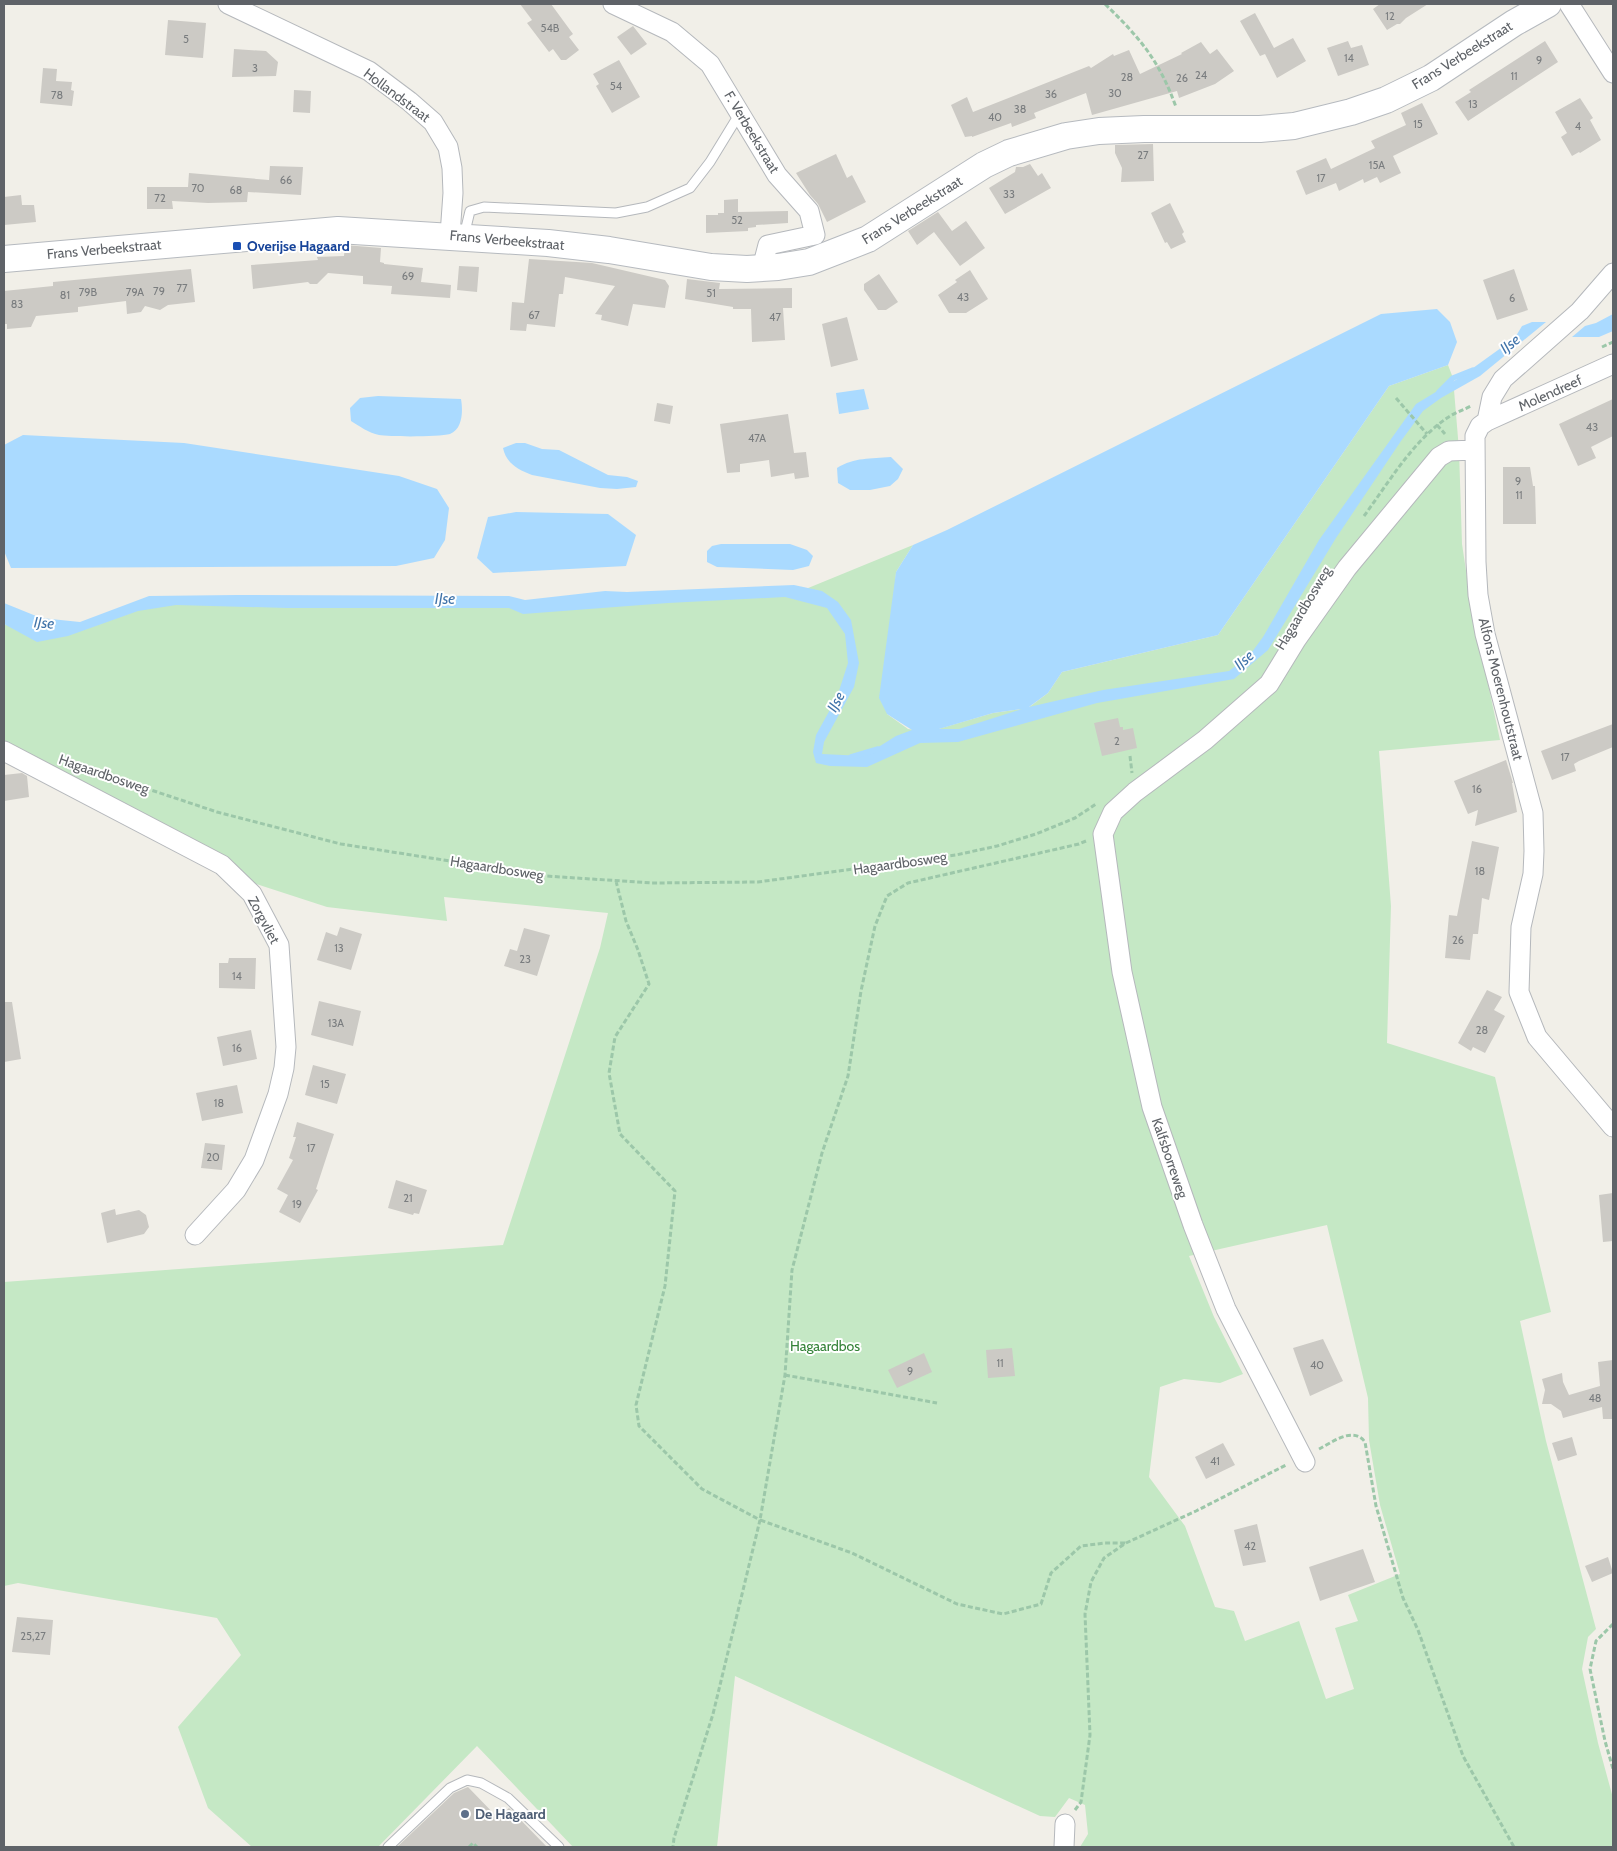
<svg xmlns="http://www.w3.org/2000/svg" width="1617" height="1851" viewBox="0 0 1617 1851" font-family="Cabin,sans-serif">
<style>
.green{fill:#c5e8c5;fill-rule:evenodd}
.water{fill:#aadaff;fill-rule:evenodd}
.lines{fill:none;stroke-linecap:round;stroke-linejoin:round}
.stream{stroke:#aadaff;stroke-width:5.5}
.building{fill:#cccac5}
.lane-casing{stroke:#b5b8bc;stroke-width:11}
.street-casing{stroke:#b5b8bc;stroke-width:21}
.secondary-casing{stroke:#b6babf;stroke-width:28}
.path{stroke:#9cc7a9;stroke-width:3;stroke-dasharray:5 2.5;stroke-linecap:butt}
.lane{stroke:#fff;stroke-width:9}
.street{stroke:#fff;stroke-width:19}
.secondary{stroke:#fff;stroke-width:26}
.transit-dot{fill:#1a4fb4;stroke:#fff;stroke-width:2}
.service-dot{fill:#5c6f8a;stroke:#fff;stroke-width:2}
.labels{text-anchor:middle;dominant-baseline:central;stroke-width:4;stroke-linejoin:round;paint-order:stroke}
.number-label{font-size:11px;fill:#7a7d7f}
.street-label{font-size:14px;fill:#5f6368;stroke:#fff}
.transit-label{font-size:14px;font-weight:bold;fill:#164399;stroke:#fff;text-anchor:start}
.park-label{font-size:14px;fill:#348238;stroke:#fff}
.service-label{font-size:14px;font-weight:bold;fill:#4e5e75;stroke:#fff;text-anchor:start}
.water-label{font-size:15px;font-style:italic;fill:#4174aa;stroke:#fff}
</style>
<rect width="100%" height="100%" fill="#f1efe8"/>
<path class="green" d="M1448 365 1453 378 1459 450 1462 544 1471 604 1500 740 1379 751 1391 906 1387 1043 1495 1077 1551 1312 1520 1321 1546 1441 1596 1629 1588 1637 1582 1669 1598 1743 1613 1798V1847H1080L1088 1834 1085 1805 1069 1798 1055 1817 1040 1816 735 1676 717 1847H573L477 1746 378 1847H252L208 1808 178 1727 241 1655 217 1618 18 1583 4 1586V1282L503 1245 600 948 608 913 444 897 447 921 327 907 250 882 4 756V625L34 626 86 624 158 601 588 600 796 593 913 545 896 572 887 714 908 729 928 732 993 713 1028 708 1048 693 1062 672 1218 635 1389 386ZM1327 1225 1368 1398 1369 1440 1380 1505 1400 1574 1348 1595 1358 1621 1335 1628 1354 1689 1326 1699 1299 1621 1245 1641 1234 1611 1215 1607 1185 1526 1149 1477 1160 1387 1184 1379 1220 1383 1243 1374 1214 1317 1189 1256Z"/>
<path class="water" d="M1437 309 1450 322 1457 342 1448 365 1389 386 1218 635 1062 672 1048 693 1029 707 1103 690 1229 671 1249 656 1263 637 1319 540 1416 404 1462 376 1505 345 1516 336 1522 326 1532 322H1546L1480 376 1441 398 1423 411 1401 441 1336 538 1268 650 1234 679 1097 703 958 742 920 743 867 767 830 766 816 763 813 752 816 735 837 697 848 663 845 634 827 608 785 597 668 603 523 614 509 608H287L176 605 138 611 68 636 37 642 4 624V603L41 618 80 622 149 596 236 595 509 596 525 600 605 591 627 592 794 585 822 591 838 602 851 620 859 663 854 687 824 742 822 754 864 756 896 736 912 730 887 714 879 698 896 572 913 545 947 530 1381 314ZM1022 709 959 729H939L993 713Z
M1613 314V331L1599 337H1572L1585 326 1596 323Z
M864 389 869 409 839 414 836 393Z
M378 396 461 399C463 410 463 429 450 434 440 437 390 437 379 435 369 433 359 426 351 421L350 408 360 398Z
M23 435 184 443 399 476 437 489 449 508 445 540 434 558 396 566 11 568 4 551V445Z
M516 443H525L542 449 559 450 608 475 627 477 638 481 636 487 617 489 600 488 532 475C518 470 506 463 503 448Z
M891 457 903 469 898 479 890 486 870 490H850L838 483 837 468C855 457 870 459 891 457Z
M516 512 608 514 636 535 626 566 493 573 477 558 488 517Z
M721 544H790L807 550 813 556 809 566 793 570 717 567 707 562V551L712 546Z"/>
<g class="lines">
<path class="stream" d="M1439 392 1453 378 1473 370
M851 757 878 749"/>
</g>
<path class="building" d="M520 4H551L573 34 569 37 579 50 566 60H561L553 49 549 52 527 23 532 20Z
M1380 4H1428L1406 18 1400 24H1397L1387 30 1373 9Z
M1255 13 1274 48 1293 38 1306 61 1277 78 1265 54 1260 56 1240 21Z
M168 20 206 23 203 58 165 55Z
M633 26 647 44 631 55 617 37Z
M1348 41 1351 48 1362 45 1369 65 1338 76 1327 48Z
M1545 41 1558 62 1468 121 1455 102 1471 92 1469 90Z
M1201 42 1210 54 1217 49 1234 71 1215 84 1179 98 1177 91 1092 115 1086 93 1034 113 1036 118 1012 127 1011 123 972 137V136L965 137 951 105 967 97 973 112 1089 66 1091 68 1113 54 1114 56 1129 50 1140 74 1182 54 1181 53Z
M234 49 266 51 278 62 276 76 232 77Z
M619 60 640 97 612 113 596 86 599 84 593 74Z
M43 68 57 69 56 81 72 82 71 90 74 91 72 106 40 103Z
M294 90 311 91 310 113 293 112Z
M1580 98 1593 118 1590 120 1601 140 1580 153 1579 152 1572 156 1561 137 1567 133 1555 112Z
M1422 103 1438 134 1393 156 1401 173 1380 183 1377 177 1364 183 1363 179 1339 191 1336 183 1306 195 1296 171 1326 158 1331 169 1375 148 1371 141 1406 125 1401 113Z
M1153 144 1154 181 1121 182 1122 168 1115 153V145Z
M836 154 847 178 852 175 866 202 827 222 818 204 810 195 796 173Z
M1030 164 1038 176 1042 173 1051 188 1005 214 989 188 1015 172 1016 167H1023Z
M270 166 303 167 301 195 248 192 247 202 208 203 172 201 173 209H147V187H188L189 173 269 180Z
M21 195 22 205H34L36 222 4 225V197Z
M738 199V212L788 211V223L756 225V227L748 228V231L706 233V215H718V213H724V200Z
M1170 203 1184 232 1182 234 1186 242 1171 249 1167 242 1165 243 1151 213Z
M938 212 952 231 966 221 985 248 960 266 934 232 917 245 908 231Z
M345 245 381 248 380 262 384 263V264L423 268 421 282 451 285 450 298 391 294 392 286 363 284V276L328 273 317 284H310L308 282 253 289 251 265 318 260 317 257 344 256Z
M529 259 592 263 665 280 669 286 665 308 633 304 628 326 601 320 602 315 595 314 615 286 565 277 563 294H559L555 327 527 324 526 331 510 330 512 302 524 303Z
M459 266 479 267 477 292 457 290Z
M191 269 195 302 168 305 160 310 145 306 141 312 127 314 126 301 78 307V312L36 316 31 327 7 329V324H4V291L53 286V282Z
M1514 269 1528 310 1497 320 1483 280Z
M970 270 988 299 966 313H949L938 295 957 282 955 280Z
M879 274 898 302 886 310H878L864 290V284Z
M687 279 720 283 719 289 792 288V308H783L785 340 752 342 751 309H733V307L685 299Z
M847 317 858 360 831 367 822 324Z
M1613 399V436L1591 447 1596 458 1578 466 1559 424Z
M657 403 673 406 670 424 654 421Z
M788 414 794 453 806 452 809 477 795 479 794 473 771 477 769 460 740 464V472L727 473 720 424Z
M1503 467H1530L1533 486H1535L1536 524H1503Z
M1118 718 1120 727H1123V730L1133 728 1137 748 1102 756 1094 723Z
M1613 724V747L1579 761 1574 764 1576 771 1552 780 1541 751Z
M1506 760 1513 783H1512L1517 812 1475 826 1478 810 1468 814 1454 781Z
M22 773 27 776 29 797 4 801V775Z
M1472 841 1499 847 1489 900 1482 898 1478 934H1473L1470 960 1445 958 1449 915 1457 916Z
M340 927 362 934 351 970 317 960 326 932 337 936Z
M524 928 550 935 537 976 504 966 510 949 517 951Z
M229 958H256L255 989 219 988V963H228Z
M1487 990 1502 997 1494 1010 1505 1016 1485 1053 1473 1047 1471 1051 1458 1043Z
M319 1001 361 1011 353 1046 311 1035Z
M4 1002H12L21 1059 4 1062Z
M251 1030 257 1059 223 1066 217 1037Z
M313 1065 346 1074 337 1104 305 1095Z
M237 1085 243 1113 202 1121 196 1093Z
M297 1122 334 1134 316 1189 318 1190 300 1223 279 1212 288 1195 277 1189 293 1160 289 1158 296 1137H293Z
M205 1143 225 1145 222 1170 201 1168Z
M396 1180 427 1190 419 1214 414 1213 413 1215 388 1208Z
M1613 1193V1241L1603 1242 1599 1195Z
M115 1209 116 1215 139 1210 146 1215 149 1227 144 1234 107 1243 101 1213Z
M1323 1339 1343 1381 1310 1396 1293 1348Z
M1012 1348 1015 1376 988 1378 986 1350Z
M924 1353 932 1372 897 1388 888 1370Z
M1613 1360V1419H1603L1602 1407 1563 1418 1561 1411 1551 1404H1542L1545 1390 1542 1379 1562 1373 1563 1382 1569 1395 1600 1386 1598 1362Z
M1572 1437 1577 1455 1558 1461 1552 1443Z
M1223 1443 1235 1465 1206 1479 1195 1457Z
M1257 1524 1266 1562 1243 1566 1234 1530Z
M1363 1549 1375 1582 1320 1601 1309 1567Z
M1608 1557 1613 1573 1592 1582 1585 1566Z
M17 1617 53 1620 50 1655 12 1652Z
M468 1787 498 1818 509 1808 547 1847H397L454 1793Z"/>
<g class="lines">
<defs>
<path id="lane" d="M464 236 470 211 484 207 616 213 647 207 690 188 710 162 740 113
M388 1847 450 1788 467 1780 481 1783 508 1798 559 1847"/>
<path id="street" d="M228 4 369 71 409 101 433 122 448 147 452 168 453 193 450 235
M613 4 672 32 710 64 777 175 809 211 815 235 768 245 762 268
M1569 4 1613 73
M1613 364 1487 421 1480 426 1475 436 1476 562 1478 595 1485 634 1533 813 1534 851 1533 874 1521 927 1519 992 1537 1037 1613 1127
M1487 421 1492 397 1503 379 1580 311 1613 273
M4 751 222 865 252 894 279 945 286 1047 284 1068 278 1094 254 1160 236 1190 195 1235
M1305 1462 1226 1309 1193 1225 1152 1107 1122 972 1103 834 1113 812 1135 792 1205 740 1269 684 1296 640 1347 568 1439 457 1449 451 1475 450
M1064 1847 1065 1824"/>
<path id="secondary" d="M4 259 338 230 548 243 609 250 711 267 747 269 778 267 809 262 868 239 984 165 1009 153 1066 136 1099 131 1144 129H1260L1294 126 1351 112 1386 100 1431 78 1514 23 1548 4"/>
</defs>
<use href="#lane" class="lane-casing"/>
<use href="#street" class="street-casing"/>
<use href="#secondary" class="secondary-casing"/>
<path class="path" d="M1105 4C1140 38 1159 60 1176 107
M1602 347 1613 342
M1396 398 1427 434
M1437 425 1445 434
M1364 516C1389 482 1412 442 1447 418 1454 413 1463 410 1471 406
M1130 756 1132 773
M67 762 217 812 341 844 546 876 652 883 758 882 956 855 997 846 1036 834 1075 818 1096 804
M1086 841 1079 844 908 883 887 896 875 926 861 991 848 1076 822 1153 792 1270 785 1375 760 1520 852 1553 957 1604 1003 1614 1041 1604 1051 1573 1081 1546 1105 1543H1126
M616 881 626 921 638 950 649 984 615 1037 609 1073 620 1134 675 1191 665 1286 636 1405 639 1426 702 1489 760 1520 713 1714 674 1838 673 1847
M785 1375 937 1403
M1319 1449C1333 1442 1353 1426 1365 1442L1376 1506 1403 1598 1418 1630 1463 1756 1514 1847
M1613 1624 1596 1641 1590 1669 1605 1741 1613 1769
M1075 1810 1081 1802 1090 1735 1085 1614 1091 1582 1104 1558 1126 1543 1196 1511 1286 1465
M469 1847 473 1843 477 1847"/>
<use href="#lane" class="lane"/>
<use href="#street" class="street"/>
<use href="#secondary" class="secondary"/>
</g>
<rect class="transit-dot" x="232" y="241" width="10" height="10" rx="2.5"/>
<circle class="service-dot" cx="465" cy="1814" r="5"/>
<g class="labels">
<g class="number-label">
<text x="1390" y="16">12</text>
<text x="550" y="28">54B</text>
<text x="186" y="39">5</text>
<text x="1349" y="58">14</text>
<text x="1539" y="60">9</text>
<text x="255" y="68">3</text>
<text x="1201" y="75">24</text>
<text x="1514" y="76">11</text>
<text x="1127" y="77">28</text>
<text x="1182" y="78">26</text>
<text x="616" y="86">54</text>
<text x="1115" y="93">30</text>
<text x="1051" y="94">36</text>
<text x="57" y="95">78</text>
<text x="1473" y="104">13</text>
<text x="1020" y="109">38</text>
<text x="995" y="117">40</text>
<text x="1418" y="124">15</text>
<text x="1578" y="126">4</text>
<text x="1143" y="155">27</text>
<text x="1377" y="165">15A</text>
<text x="1321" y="178">17</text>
<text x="286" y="180">66</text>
<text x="198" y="188">70</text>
<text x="236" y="190">68</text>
<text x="1009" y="194">33</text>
<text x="160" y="198">72</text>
<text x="737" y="220">52</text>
<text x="408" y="276">69</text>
<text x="182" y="288">77</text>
<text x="159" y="291">79</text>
<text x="88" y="292">79B</text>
<text x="135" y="292">79A</text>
<text x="711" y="293">51</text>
<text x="65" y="295">81</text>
<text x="963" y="297">43</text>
<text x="1512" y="298">6</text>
<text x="17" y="304">83</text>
<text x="534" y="315">67</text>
<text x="775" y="317">47</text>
<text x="1592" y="427">43</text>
<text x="757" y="438">47A</text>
<text x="1518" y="481">9</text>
<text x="1519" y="495">11</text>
<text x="1117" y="741">2</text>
<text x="1565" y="757">17</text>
<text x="1477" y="789">16</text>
<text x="1480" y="871">18</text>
<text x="1458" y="940">26</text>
<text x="339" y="948">13</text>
<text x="525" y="959">23</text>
<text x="237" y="976">14</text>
<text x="336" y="1023">13A</text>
<text x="1482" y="1030">28</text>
<text x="237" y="1048">16</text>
<text x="325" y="1084">15</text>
<text x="219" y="1103">18</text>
<text x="311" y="1148">17</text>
<text x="213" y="1157">20</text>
<text x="408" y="1198">21</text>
<text x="297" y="1204">19</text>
<text x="1000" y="1363">11</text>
<text x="1317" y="1365">40</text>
<text x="910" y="1371">9</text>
<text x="1595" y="1398">48</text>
<text x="1215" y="1461">41</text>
<text x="1250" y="1546">42</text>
<text x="33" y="1636">25,27</text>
</g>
<g class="street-label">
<text transform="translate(1462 55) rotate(-32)">Frans Verbeekstraat</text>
<text transform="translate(397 95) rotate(37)">Hollandstraat</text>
<text transform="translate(752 132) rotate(59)">F. Verbeekstraat</text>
<text transform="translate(912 210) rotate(-32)">Frans Verbeekstraat</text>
<text transform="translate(507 240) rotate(5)">Frans Verbeekstraat</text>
<text transform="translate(104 249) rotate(-5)">Frans Verbeekstraat</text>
<text transform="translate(1550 393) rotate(-24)">Molendreef</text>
<text transform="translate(1303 608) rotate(-59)">Hagaardbosweg</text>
<text transform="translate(1501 689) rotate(76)">Alfons Moerenhoutstraat</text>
<text transform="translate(104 774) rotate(19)">Hagaardbosweg</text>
<text transform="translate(900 863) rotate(-8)">Hagaardbosweg</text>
<text transform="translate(497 868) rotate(9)">Hagaardbosweg</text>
<text transform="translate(264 920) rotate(62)">Zorgvliet</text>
<text transform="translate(1170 1158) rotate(71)">Kalfsborreweg</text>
</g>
<g class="transit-label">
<text x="247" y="246">Overijse Hagaard</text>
</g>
<g class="park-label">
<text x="825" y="1346">Hagaardbos</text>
</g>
<g class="service-label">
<text x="475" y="1814">De Hagaard</text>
</g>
<g class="water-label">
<text transform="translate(1510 344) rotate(-39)">IJse</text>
<text x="445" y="599">IJse</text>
<text transform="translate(44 623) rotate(4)">IJse</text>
<text transform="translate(1244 660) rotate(-42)">IJse</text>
<text transform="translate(836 702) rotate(-63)">IJse</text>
</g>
</g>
<rect width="1617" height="1851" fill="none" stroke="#5f6368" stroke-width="10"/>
</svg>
